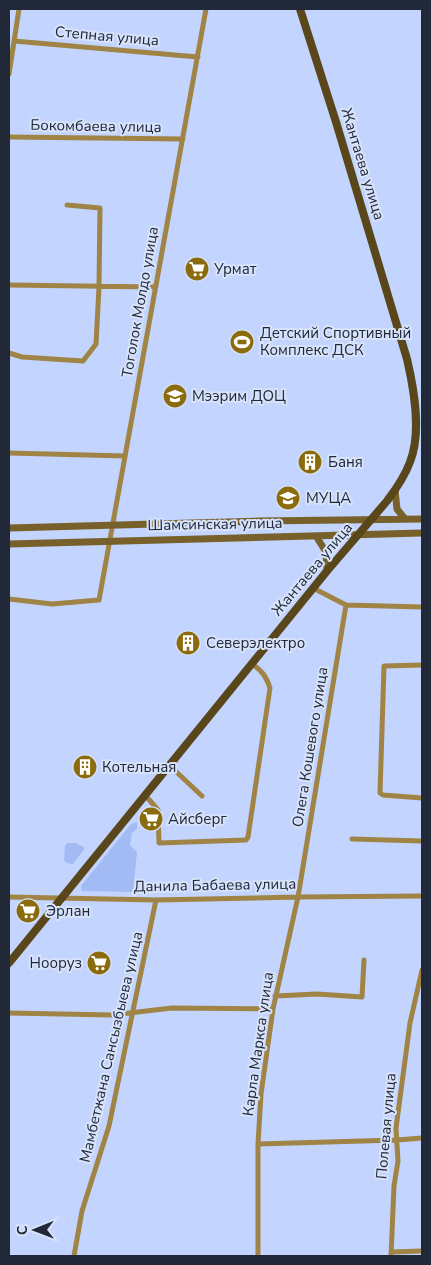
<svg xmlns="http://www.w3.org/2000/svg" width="431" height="1265" viewBox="0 0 431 1265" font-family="'Nunito Sans',sans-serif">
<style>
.green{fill:#a3bbf4}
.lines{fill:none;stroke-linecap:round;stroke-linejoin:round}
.street{stroke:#9f8446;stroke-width:5}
.secondary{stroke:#776029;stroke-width:7}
.primary{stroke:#59471b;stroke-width:8}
.labels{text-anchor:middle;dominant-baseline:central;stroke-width:4;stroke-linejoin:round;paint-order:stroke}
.street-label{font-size:15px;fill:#212837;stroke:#d7e2fb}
.poi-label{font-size:15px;fill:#212837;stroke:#d7e2fb;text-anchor:start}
</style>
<rect width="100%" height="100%" fill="#c3d4fe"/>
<path class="green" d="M137 822V829L132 833 130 845 137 852 133 892 82 891 81 886 131 824Z
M67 843H76L85 848 73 864 67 863 64 860 65 846Z"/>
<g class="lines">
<path class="street" d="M14 41 198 57
M9 74 19 9
M9 137 183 139
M9 285 156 287
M9 353 22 357 83 361 96 344 99 287 100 208 67 205
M9 453 125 456
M313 588 346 605 422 607
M9 599 52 604 99 600 206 9
M422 665 384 666 380 793 383 795 422 798
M169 765 202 796
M145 795 158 810 159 843 246 840 248 837 270 688C266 676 262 671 252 664
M352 839 422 841
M9 897 156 900 298 897 422 896
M275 996 317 994 362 997 364 960
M9 1013 112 1015 172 1008 273 1009
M258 1144 397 1140 422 1138
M391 1252 422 1251
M74 1256 82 1211 109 1126 156 900
M258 1256V1144L261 1094 273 1009 298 897 346 605
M391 1256 394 1186 398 1161 396 1128 410 1023 422 970"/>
<path class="secondary" d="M395 490 397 509 405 519
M9 528 261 521 422 519
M316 536 326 552 327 571
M9 544 422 533"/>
<path class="primary" d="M9 963 327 571 387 501C396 489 405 476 410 462 422 432 414 389 407 359L336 122 300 9"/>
</g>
<defs>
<symbol id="supermarket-disc" viewBox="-11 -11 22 22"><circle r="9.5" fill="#8c6b0d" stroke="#d7e2fb"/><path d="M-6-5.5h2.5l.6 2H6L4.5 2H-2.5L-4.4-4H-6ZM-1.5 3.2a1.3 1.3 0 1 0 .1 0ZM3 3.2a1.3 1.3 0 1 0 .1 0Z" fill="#fff"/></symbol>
<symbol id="stadium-disc" viewBox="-11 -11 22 22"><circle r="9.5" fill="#8c6b0d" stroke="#d7e2fb"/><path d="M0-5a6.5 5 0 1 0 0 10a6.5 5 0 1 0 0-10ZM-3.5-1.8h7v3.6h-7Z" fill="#fff"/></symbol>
<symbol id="school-disc" viewBox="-11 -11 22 22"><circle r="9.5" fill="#8c6b0d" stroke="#d7e2fb"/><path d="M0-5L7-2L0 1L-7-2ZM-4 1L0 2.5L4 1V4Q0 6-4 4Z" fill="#fff"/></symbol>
<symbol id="building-disc" viewBox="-11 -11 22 22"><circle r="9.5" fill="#8c6b0d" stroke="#d7e2fb"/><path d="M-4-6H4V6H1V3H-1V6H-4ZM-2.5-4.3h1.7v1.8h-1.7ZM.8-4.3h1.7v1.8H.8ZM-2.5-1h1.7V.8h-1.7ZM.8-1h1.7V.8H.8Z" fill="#fff"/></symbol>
<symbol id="university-disc" viewBox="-11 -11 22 22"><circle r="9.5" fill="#8c6b0d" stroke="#d7e2fb"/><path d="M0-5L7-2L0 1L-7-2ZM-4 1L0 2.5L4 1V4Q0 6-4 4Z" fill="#fff"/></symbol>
</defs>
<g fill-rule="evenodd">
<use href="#supermarket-disc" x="183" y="255" width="28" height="28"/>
<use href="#stadium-disc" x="228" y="328" width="28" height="28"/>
<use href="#school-disc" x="161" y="382" width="28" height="28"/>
<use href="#building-disc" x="296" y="448" width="28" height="28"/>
<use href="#university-disc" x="274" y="484" width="28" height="28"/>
<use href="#building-disc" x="174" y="629" width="28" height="28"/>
<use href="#building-disc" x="71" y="753" width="28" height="28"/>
<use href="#supermarket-disc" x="137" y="805" width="28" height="28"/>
<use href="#supermarket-disc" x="14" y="897" width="28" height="28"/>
<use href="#supermarket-disc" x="85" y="949" width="28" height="28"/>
</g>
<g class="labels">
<g class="street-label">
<text transform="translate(107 36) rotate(5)">Степная улица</text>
<text transform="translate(96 126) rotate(1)">Бокомбаева улица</text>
<text transform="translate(363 164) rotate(73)">Жантаева улица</text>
<text transform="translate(140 302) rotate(-80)">Тоголок Молдо улица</text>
<text transform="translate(215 524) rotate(-1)">Шамсинская улица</text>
<text transform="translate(312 569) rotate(-50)">Жантаева улица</text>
<text transform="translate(310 747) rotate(-81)">Олега Кошевого улица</text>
<text transform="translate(215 885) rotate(-1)">Данила Бабаева улица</text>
<text transform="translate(258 1044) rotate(-82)">Карла Маркса улица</text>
<text transform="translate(111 1047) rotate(-77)">Мамбетжана Сансызбыева улица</text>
<text transform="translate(386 1126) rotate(-85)">Полевая улица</text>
</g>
<g class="poi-label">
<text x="214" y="269">Урмат</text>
<text x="260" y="333">Детский Спортивный<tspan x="260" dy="17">Комплекс ДСК</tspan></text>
<text x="192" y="396">Мээрим ДОЦ</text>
<text x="328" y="462">Баня</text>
<text x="306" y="498">МУЦА</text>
<text x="206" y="643">Северэлектро</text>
<text x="102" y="767">Котельная</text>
<text x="168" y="819">Айсберг</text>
<text x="46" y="911">Эрлан</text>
<text x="82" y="963" text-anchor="end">Нооруз</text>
</g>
</g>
<rect width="431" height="1265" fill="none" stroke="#212837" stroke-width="20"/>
<g transform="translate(35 1230) rotate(269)" stroke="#d7e2fb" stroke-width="4" paint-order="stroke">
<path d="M0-4L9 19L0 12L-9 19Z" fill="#212837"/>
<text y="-8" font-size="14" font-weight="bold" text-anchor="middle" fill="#212837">С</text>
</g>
</svg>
